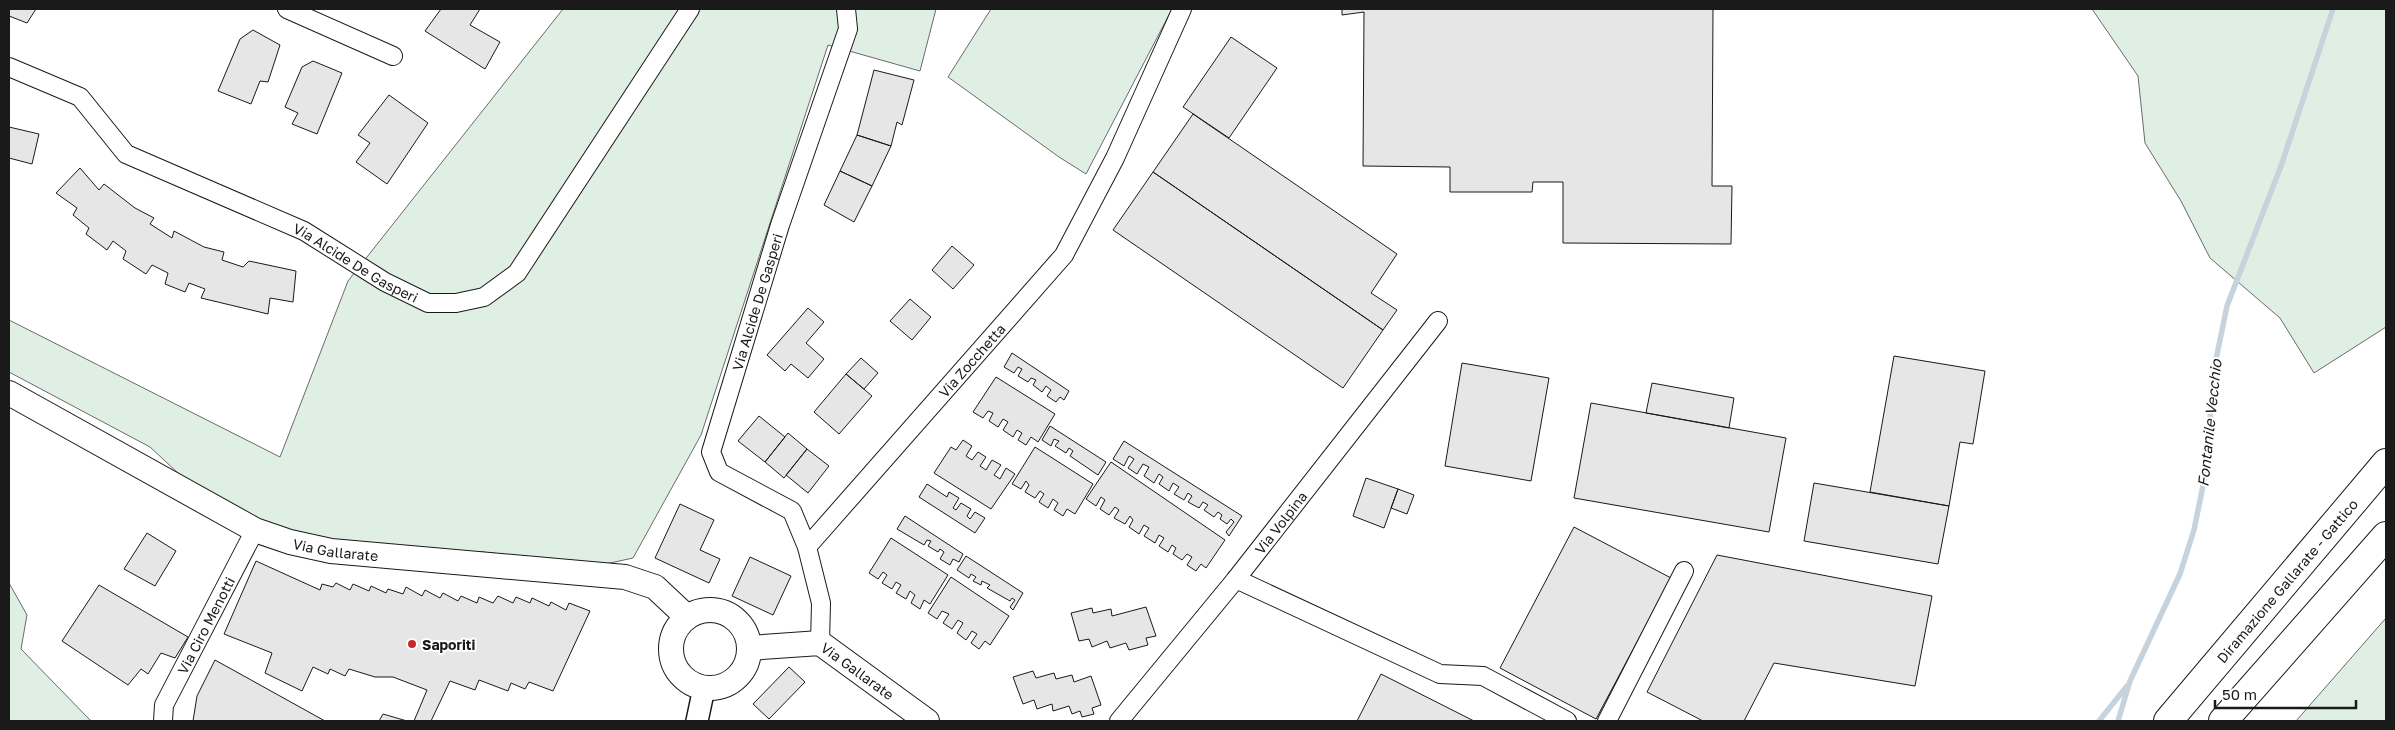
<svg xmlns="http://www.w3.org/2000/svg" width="2395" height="730" viewBox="0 0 2395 730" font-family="'Golos Text',sans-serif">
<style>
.green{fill:#e0efe3;stroke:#6a6a6a}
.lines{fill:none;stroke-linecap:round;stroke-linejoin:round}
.stream{stroke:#c6d2dc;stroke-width:5.5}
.building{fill:#e6e6e6;stroke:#1a1a1a}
.minor-casing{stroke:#1a1a1a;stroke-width:20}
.tertiary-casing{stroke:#1a1a1a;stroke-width:24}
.secondary-casing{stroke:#1a1a1a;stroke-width:26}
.motorway-casing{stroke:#1a1a1a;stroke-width:30}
.minor{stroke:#fff;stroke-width:18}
.tertiary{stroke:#fff;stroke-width:21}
.secondary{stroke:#fff;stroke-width:24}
.motorway{stroke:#fff;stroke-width:28}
.poi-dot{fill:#c62828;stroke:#fff;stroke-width:2}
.labels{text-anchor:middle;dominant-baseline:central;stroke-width:4;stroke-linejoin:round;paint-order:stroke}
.street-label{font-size:14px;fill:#1a1a1a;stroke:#fff}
.poi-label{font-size:14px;font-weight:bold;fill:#1a1a1a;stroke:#fff;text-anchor:start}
.water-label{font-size:15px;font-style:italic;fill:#1a1a1a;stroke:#fff}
</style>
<rect width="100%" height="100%" fill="#fff"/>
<path class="green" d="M563 9H936L920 71 828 45 701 435 633 558 601 565 483 552 394 550 329 541 251 522 207 500 150 447 9 372V320L280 457 348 281Z
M991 9H1172L1086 174 1059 157 948 77Z
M2092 9H2386V327L2314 373 2280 318 2210 258 2181 201 2145 143 2138 76Z
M9 583 27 615 21 649 91 721H9Z
M2386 618V721H2296Z"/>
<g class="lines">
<path class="stream" d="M2099 721 2127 686
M2118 721 2130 681 2180 574 2194 530 2207 466 2213 374 2227 306 2281 166 2333 9"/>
</g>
<path class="building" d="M9 9H36L27 23 9 16Z
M441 9H480L470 25 500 42 485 69 425 31Z
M1342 9H1713L1712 186H1732L1731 244 1563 243V182H1533L1532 192H1450V167L1363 166 1364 12 1342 15Z
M253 30 280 45 268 82 260 81 251 104 218 91 240 39Z
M1231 37 1277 68 1229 138 1183 107Z
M313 61 342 73 317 134 292 124 298 113 285 107 302 67Z
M874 70 914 80 902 125 897 122 891 146 857 135Z
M389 95 428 123 387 184 356 162 370 143 358 135Z
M1193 114 1397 254 1371 293 1397 310 1383 330 1153 172Z
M9 127 39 134 32 164 9 158Z
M857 135 891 146 872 186 840 171Z
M80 168 99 190 104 184 135 208 154 218 150 224 172 238 174 231 204 247 224 252 222 260 243 267 249 261 296 271 293 302 270 298 268 314 201 298 205 289 189 283 185 292 165 284 168 273 152 265 146 274 123 259 126 251 113 241 107 250 86 234 89 228 73 215 77 208 56 193Z
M840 171 872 186 854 222 824 205Z
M1153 172 1383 330 1343 388 1113 230Z
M952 246 974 265 953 289 932 270Z
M910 299 931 317 912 340 890 321Z
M808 308 824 322 806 343 824 359 808 378 791 364 785 371 767 355Z
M1012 353 1069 391 1064 400 1060 397 1056 402 1047 396 1051 390 1046 386 1042 392 1033 385 1036 380 1031 378 1028 382 1018 376 1022 369 1018 367 1014 373 1004 367Z
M1894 356 1985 371 1973 444 1960 442 1949 506 1870 492Z
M861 358 878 373 864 389 846 374Z
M1462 363 1549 378 1531 481 1445 466Z
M846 374 872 396 839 434 814 412Z
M996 377 1055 414 1038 442 1031 437 1026 445 1018 440 1022 433 1017 430 1013 437 1003 430 1008 422 1003 419 998 427 989 421 993 413 988 411 983 418 973 412Z
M1652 383 1734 398 1729 428 1646 413Z
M1591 403 1786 438 1769 532 1574 498Z
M759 416 785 437 765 462 738 441Z
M1050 426 1106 462 1098 475 1070 456 1073 451 1069 448 1066 453 1055 446 1059 441 1054 439 1051 446 1042 440Z
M788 433 807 449 784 478 765 462Z
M963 440 972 446 966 456 972 460 978 452 986 457 980 466 986 470 992 460 1001 465 994 475 1000 479 1006 468 1015 474 991 509 934 473 951 447 956 450Z
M1124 441 1242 516 1229 536 1226 532 1234 522 1231 519 1227 524 1220 519 1222 515 1218 512 1214 517 1204 510 1208 505 1203 502 1199 508 1188 502 1192 496 1188 493 1184 500 1174 494 1179 487 1173 483 1169 491 1159 484 1163 477 1159 474 1154 483 1144 476 1149 467 1143 464 1137 474 1128 468 1134 459 1129 456 1124 466 1113 459Z
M1035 447 1093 484 1075 514 1067 509 1063 516 1054 510 1058 503 1053 499 1048 508 1039 502 1044 494 1040 491 1035 498 1025 492 1029 485 1026 481 1021 489 1012 484Z
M807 449 829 466 808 493 786 475Z
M1111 462 1225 540 1206 568 1201 564 1196 571 1187 565 1192 557 1187 554 1182 560 1173 554 1176 548 1172 545 1168 552 1159 546 1164 538 1159 535 1155 543 1144 536 1149 528 1144 525 1139 534 1129 527 1133 520 1130 516 1125 524 1114 518 1119 510 1115 507 1109 515 1100 509 1105 500 1101 497 1096 506 1086 499Z
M1366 478 1398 489 1384 528 1353 516Z
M1814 483 1949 506 1938 564 1804 541Z
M927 484 947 497 949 492 959 498 953 508 956 510 961 503 971 509 967 516 970 519 975 512 985 518 975 533 919 497Z
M1398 489 1414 495 1407 514 1391 508Z
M680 504 714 520 700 550 720 559 709 583 655 558Z
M905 516 963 554 959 562 953 559 950 565 940 559 944 552 940 549 938 552 928 546 931 541 927 540 924 545 897 529Z
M1574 527 1671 578 1596 719 1500 668Z
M147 533 176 551 155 586 124 569Z
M891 538 948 575 930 604 924 600 920 609 911 603 915 595 910 591 906 599 896 593 901 585 896 582 892 589 882 583 887 575 883 572 878 579 869 573Z
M1717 555 1932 596 1915 686 1774 663 1744 721H1703L1647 692Z
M966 556 1023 593 1013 610 1010 607 1015 600 1012 598 1010 601 987 588 990 585 982 581 981 585 973 581 976 577 971 574 969 578 957 570Z
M750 557 791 576 773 615 732 596Z
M256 561 320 590 322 584 333 587 336 583 350 590 353 584 369 591 371 586 386 593 388 589 403 594 406 587 422 596 425 590 440 598 443 593 458 601 461 596 477 603 479 597 493 603 498 596 513 603 516 597 530 603 532 598 549 606 551 602 566 610 569 603 590 611 553 691 529 682 525 689 511 683 508 691 479 680 475 690 450 681 431 721H414L427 690 393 677H375L349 669 345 676 330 669 328 674 313 667 302 691 265 673 272 653 224 634Z
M951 577 1009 616 990 645 985 641 979 649 971 643 977 634 972 631 966 640 957 633 963 623 958 620 952 629 943 623 949 614 942 611 937 619 928 613Z
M99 585 188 637 175 658 161 653 148 674 141 669 128 685 62 641Z
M1146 607 1156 636 1146 638 1148 645 1129 650 1126 643 1110 648 1107 641 1092 647 1089 639 1079 641 1071 613 1092 608 1093 613 1111 609 1112 616Z
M215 660 325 721H193L197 696Z
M789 667 805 682 769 719 753 704Z
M1033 671 1036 678 1054 673 1056 679 1072 675 1074 682 1091 676 1101 705 1092 708 1094 714 1082 717 1080 711 1072 714 1069 706 1053 711 1052 704 1037 709 1034 700 1023 704 1013 677Z
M1381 674 1474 721H1357Z
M383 714 407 721H379Z"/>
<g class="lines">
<defs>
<g id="minor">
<path d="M287 9 393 56"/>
<path id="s1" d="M9 67 80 97 126 154 304 231 385 282 428 303H456L484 297 517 273 690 9"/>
<path id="s2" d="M807 547 1064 255 1115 158 1182 9"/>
<path d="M1236 579 1440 674 1483 676 1567 721"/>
<path id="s3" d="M820 643 821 603 807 547 792 511 719 472 711 452 780 225 848 29 846 9"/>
<path id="s4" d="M163 721 164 705 255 530"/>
<path id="s5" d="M1119 721 1236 579 1438 321"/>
<path d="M1607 721 1684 571"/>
</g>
<path id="tertiary" d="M697 721 704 688"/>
<g id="secondary">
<path id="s6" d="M9 393 255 530 290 542 331 551 625 577 655 587 687 617"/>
<circle cx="710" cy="649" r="39"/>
<path id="s7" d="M749 648 820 643 927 721"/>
</g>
<g id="motorway">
<path id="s8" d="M2168 721 2386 463"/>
<path d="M2223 721 2386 536"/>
</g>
</defs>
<use href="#minor" class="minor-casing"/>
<use href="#tertiary" class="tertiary-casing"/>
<use href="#secondary" class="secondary-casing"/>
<use href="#motorway" class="motorway-casing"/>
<use href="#minor" class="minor"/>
<use href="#tertiary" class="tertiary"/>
<use href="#secondary" class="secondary"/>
<use href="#motorway" class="motorway"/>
</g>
<circle class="poi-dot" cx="412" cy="644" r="5"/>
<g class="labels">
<g class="street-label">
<text stroke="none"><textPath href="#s1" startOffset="405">Via Alcide De Gasperi</textPath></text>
<text stroke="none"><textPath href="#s3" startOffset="398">Via Alcide De Gasperi</textPath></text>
<text stroke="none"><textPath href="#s2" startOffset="249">Via Zocchetta</textPath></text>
<text stroke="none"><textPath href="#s5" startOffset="256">Via Volpina</textPath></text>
<text stroke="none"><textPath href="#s6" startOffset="365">Via Gallarate</textPath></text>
<text stroke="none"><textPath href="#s8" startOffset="184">Diramazione Gallarate - Gattico</textPath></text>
<text stroke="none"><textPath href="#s4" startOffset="106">Via Ciro Menotti</textPath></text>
<text stroke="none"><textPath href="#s7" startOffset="118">Via Gallarate</textPath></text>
</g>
<g class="poi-label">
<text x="422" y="644">Saporiti</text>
</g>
<g class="water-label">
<text transform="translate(2209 423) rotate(-84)">Fontanile Vecchio</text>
</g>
</g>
<rect width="2395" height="730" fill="none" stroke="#1a1a1a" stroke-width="20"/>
<path d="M2215 700v8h141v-8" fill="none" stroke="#1a1a1a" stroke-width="2.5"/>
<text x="2222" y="700" font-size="15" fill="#1a1a1a" stroke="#ffffff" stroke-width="4" paint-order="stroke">50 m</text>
</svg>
